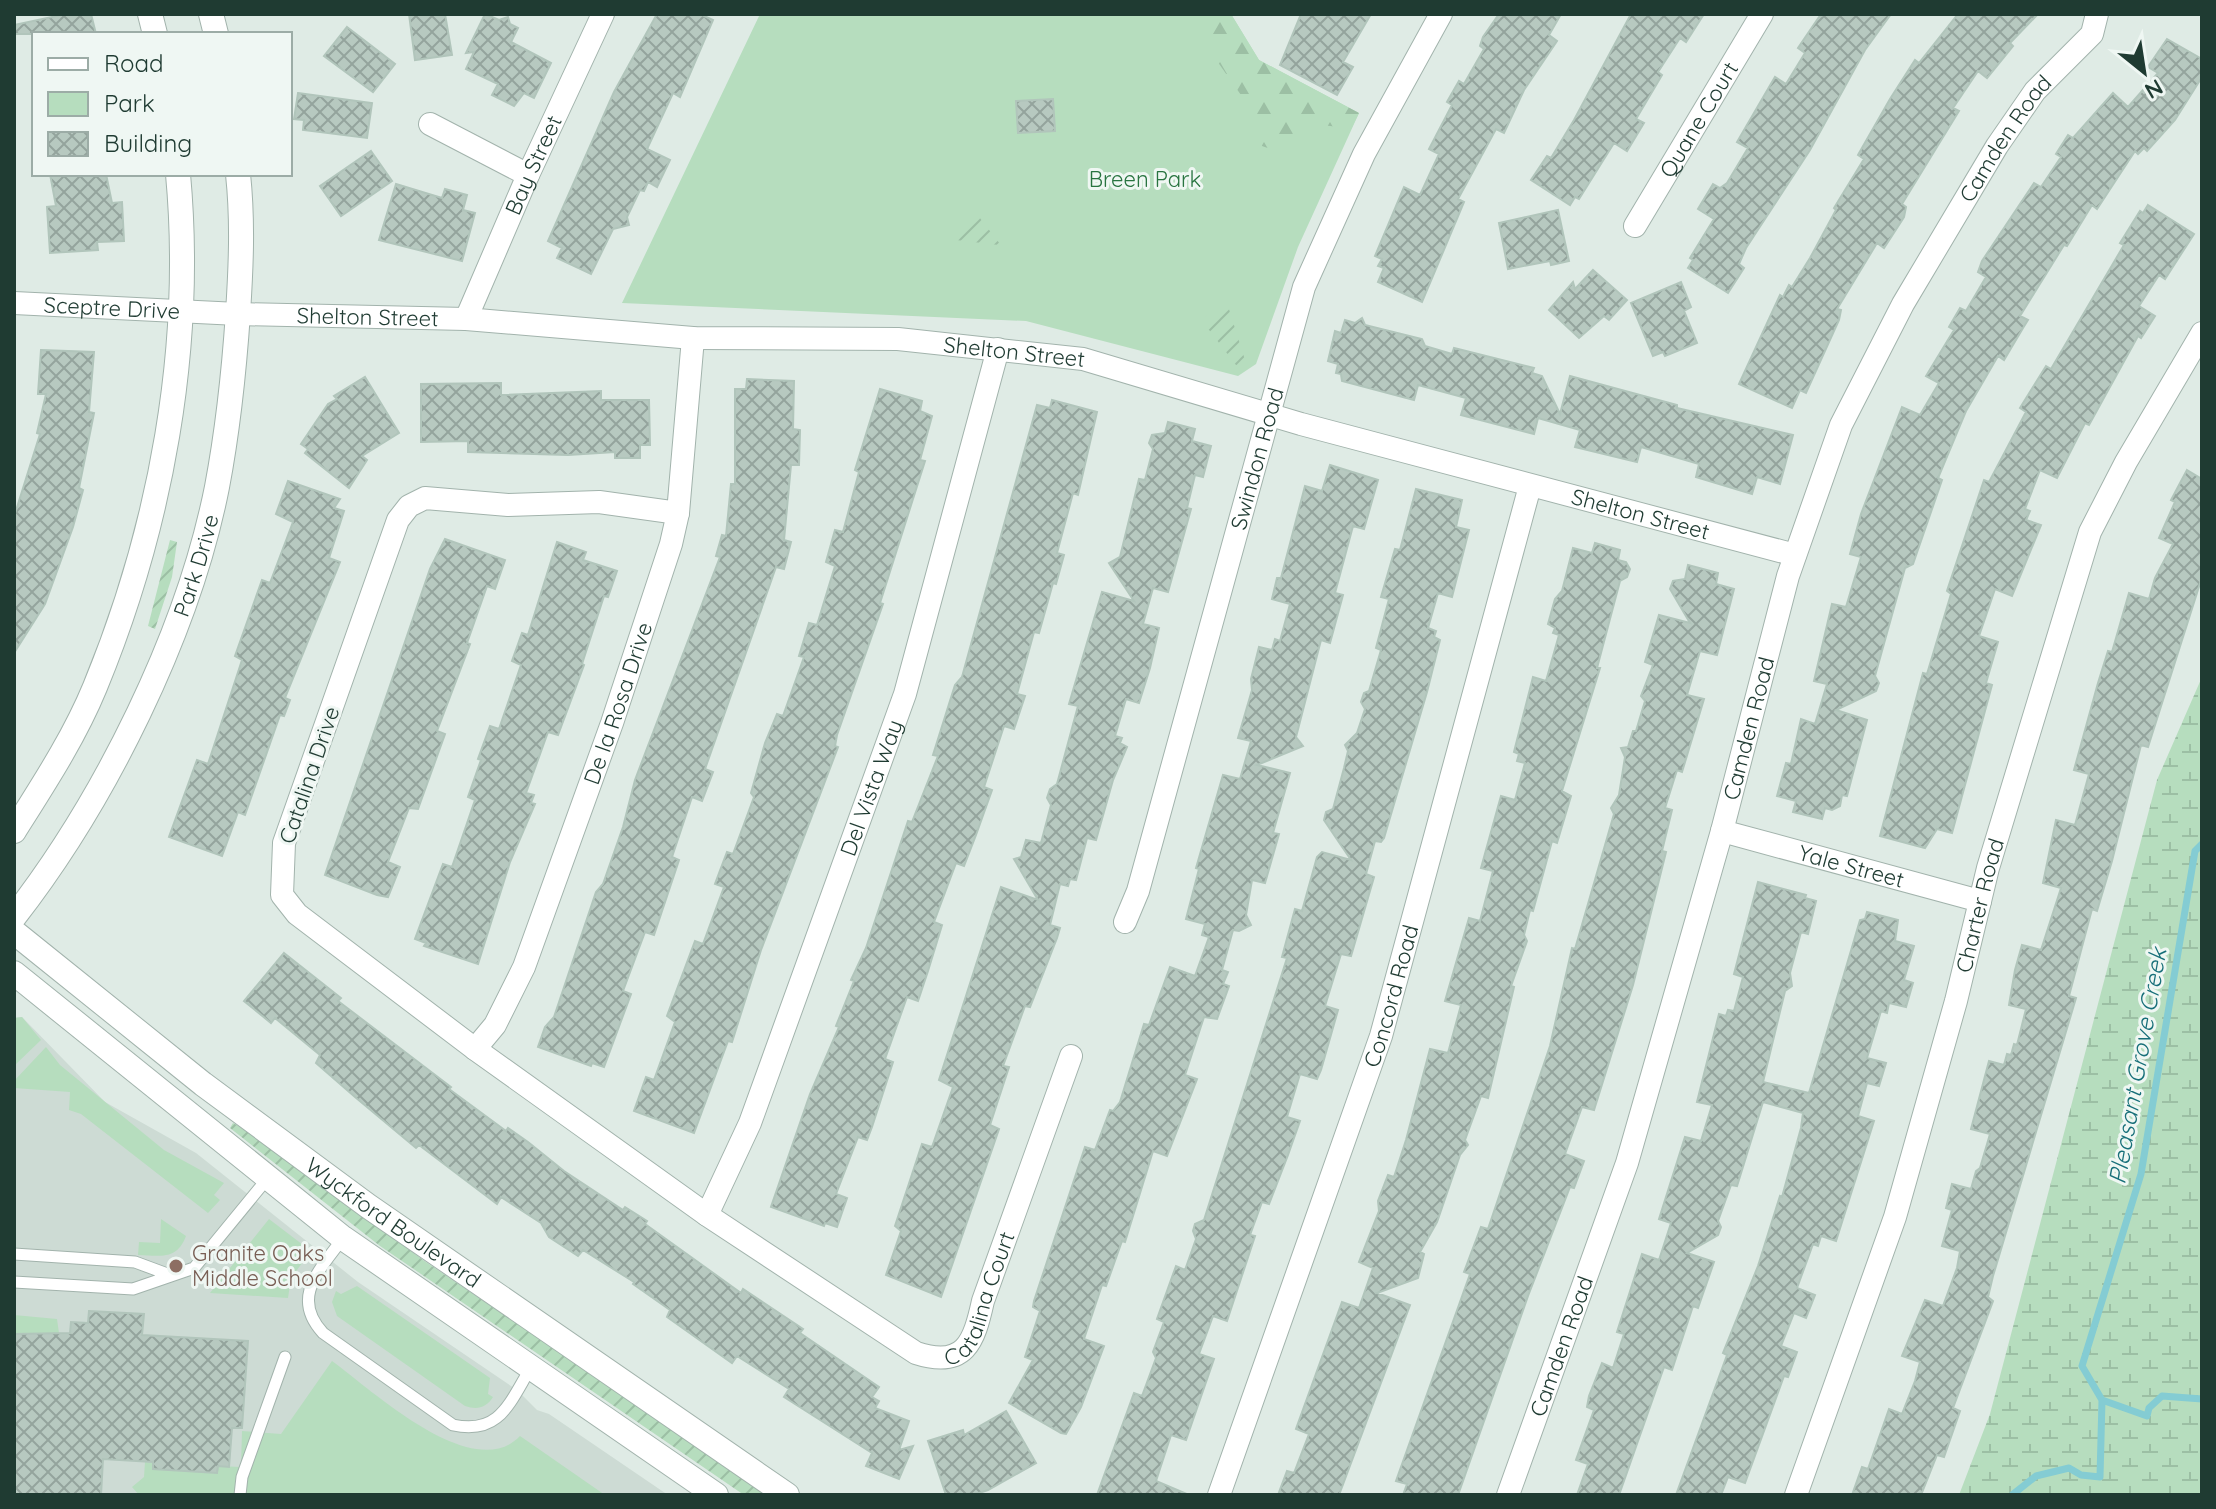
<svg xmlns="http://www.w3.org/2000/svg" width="2216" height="1509" viewBox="0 0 2216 1509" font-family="Quicksand,sans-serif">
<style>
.built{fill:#cddbd4}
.green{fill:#b6ddbe}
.forest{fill:url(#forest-firs)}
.wetland{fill:url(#wetland-marsh)}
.garden{fill:url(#garden-furrows)}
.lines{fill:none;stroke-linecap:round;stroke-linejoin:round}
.stream{stroke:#84ccd3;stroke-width:7}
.building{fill:url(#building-cross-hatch);stroke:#b1c5bb;stroke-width:2}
.service-casing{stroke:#a2b3ac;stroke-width:13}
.minor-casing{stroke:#a2b3ac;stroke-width:24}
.tertiary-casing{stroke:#a2b3ac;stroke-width:26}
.service{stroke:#fff;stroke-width:11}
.minor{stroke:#fff;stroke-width:22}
.tertiary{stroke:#fff;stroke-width:24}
.education-dot{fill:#8d6e63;stroke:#eff7f3;stroke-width:3}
.labels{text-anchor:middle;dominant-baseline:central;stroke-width:6;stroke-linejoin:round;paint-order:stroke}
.street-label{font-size:22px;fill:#1f3b32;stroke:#eff7f3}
.park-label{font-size:22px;fill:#287440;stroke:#eff7f3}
.education-label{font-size:22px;fill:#785e54;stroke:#eff7f3;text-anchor:start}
.water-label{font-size:24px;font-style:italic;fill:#176f79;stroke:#eff7f3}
</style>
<defs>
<pattern id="forest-firs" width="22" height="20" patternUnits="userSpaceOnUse" patternTransform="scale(2)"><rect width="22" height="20" fill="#b6ddbe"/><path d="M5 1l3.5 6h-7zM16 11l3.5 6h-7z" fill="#9cbfa4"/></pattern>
<pattern id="wetland-marsh" width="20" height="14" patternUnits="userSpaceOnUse" patternTransform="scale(2)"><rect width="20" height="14" fill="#b6ddbe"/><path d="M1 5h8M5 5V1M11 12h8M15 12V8" fill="none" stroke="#9cbfa4"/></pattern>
<pattern id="garden-furrows" width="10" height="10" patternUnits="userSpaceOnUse" patternTransform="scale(2)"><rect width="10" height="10" fill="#b6ddbe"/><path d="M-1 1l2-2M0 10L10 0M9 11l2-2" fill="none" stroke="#9cbfa4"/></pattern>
<pattern id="building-cross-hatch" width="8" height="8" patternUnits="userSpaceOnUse" patternTransform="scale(2)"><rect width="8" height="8" fill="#b7c9c0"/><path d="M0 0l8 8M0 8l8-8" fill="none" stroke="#94a49d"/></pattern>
</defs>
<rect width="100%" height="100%" fill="#dfebe5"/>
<path class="built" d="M22 1017 105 1102 196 1153 358 1282 517 1390 537 1410 549 1414 668 1495H14V1018Z"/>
<path class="green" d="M760 14H1231L1259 60 1359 113 1298 247 1256 364 1238 376 1026 321 622 303Z
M22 1017 41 1040 14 1066V1018Z
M46 1047 60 1065 164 1150 224 1183 214 1195 220 1200 208 1213 81 1114 69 1110 70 1092 14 1088V1081Z
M161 1219 186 1236C177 1260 161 1256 138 1255L139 1242 160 1243Z
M269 1219 311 1251 291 1278 288 1298 210 1293Z
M357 1286 490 1378 488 1394 493 1397C486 1408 477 1410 465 1406L337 1316 332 1302 336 1291 341 1294Z
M14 1315 57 1319 59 1333 14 1334Z
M332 1361C372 1390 473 1485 520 1436L605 1495H139L132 1487 144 1477 145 1462 217 1473 218 1466 241 1467 242 1431 281 1434Z"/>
<path class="forest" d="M1184 14H1231L1259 60 1359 113 1351 129C1316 123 1299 120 1276 151L1262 146 1248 105Z"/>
<path class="wetland" d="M2202 677V1495H1959L1990 1414 2157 780Z"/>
<path class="garden" d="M976 213 1000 244 999 245 956 240Z
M1228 306 1245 360 1242 365H1236L1203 322 1206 316Z
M170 540 177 542 172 577 155 629 148 626Z
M233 1123 264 1140 423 1260 770 1495H744L380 1246 230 1128Z"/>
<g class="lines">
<path class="stream" d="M2102 1400 2147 1416 2149 1408 2162 1396 2202 1399
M2012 1495 2036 1476 2069 1468 2081 1475 2100 1477 2102 1400 2082 1366 2141 1174 2195 851 2202 844"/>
</g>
<path class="building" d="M66 14H91L96 34H14V25Z
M409 14H445L452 55 415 60Z
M485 14 499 20 508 17 510 24 518 28 511 42 551 63 534 98 524 93 514 106 492 95 498 84 466 69 474 52 466 53Z
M657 14H700L713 20 680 97 673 93 647 149 670 160 657 187 648 182 644 191 640 190 627 217 629 225 613 229 591 274 557 258 562 248 548 241 614 92Z
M1301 14H1371L1343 62 1353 67 1337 95 1280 65Z
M1499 14H1561L1549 35 1557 41 1524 90 1504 133 1496 129 1458 199 1464 202 1422 302 1378 282 1384 268 1378 266 1382 259 1375 256 1404 187 1420 195 1439 154 1429 149 1452 105 1447 102 1459 81 1464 84 1484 49 1480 46 1483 37Z
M1631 14H1704L1686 42 1680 38 1658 72 1662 75 1636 119 1644 123 1627 151 1614 143 1579 199 1575 197 1570 205 1531 180 1547 156 1551 158 1574 120Z
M1825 14H1891L1865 50 1810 150 1746 248 1739 264 1744 268 1728 293 1688 268 1693 260 1690 258 1714 219 1698 209 1713 184 1720 188 1727 183 1748 148 1737 142 1775 77 1786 84 1805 53 1798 48 1819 17Z
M1958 14H2038L2010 43 2013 46 1987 78 1978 71 1953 108 1959 111 1902 204 1906 207 1904 217 1884 248 1877 243 1837 309 1841 310 1839 320 1806 393 1800 390 1792 408 1739 384 1780 295 1783 297 1789 285 1792 287 1810 258 1836 210 1834 208 1864 159 1858 155 1890 99 1915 60 1919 63Z
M347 27 395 64 373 92 324 56Z
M2167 39 2202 59V77L2175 120 2147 151 2144 148 2138 154 2135 151 2097 209 2092 205 2067 246 2064 245 2020 316 2028 320 2023 328 2004 360 1998 356 1966 411 1938 478 1942 480 1913 564 1905 568 1875 676 1879 683 1876 691 1836 710 1867 720 1847 796 1842 795 1840 806 1832 810 1825 808 1822 819 1793 812 1796 801 1777 796 1786 763 1791 764 1801 719 1815 724 1827 684 1814 681 1832 604 1846 607 1861 557 1850 554 1861 514 1902 407 1920 415 1939 383 1926 376 1954 330 1949 327 1960 308 1966 311 1986 277 1978 272 1982 261 2034 183 2041 187 2061 157 2056 154 2068 135 2073 138 2113 93 2128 107 2158 73 2148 67Z
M298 93 372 103 367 138 303 130 304 120 294 119Z
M1053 99 1055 131 1018 133 1016 101Z
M371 151 392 181 341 216 320 186Z
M50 174H106L112 203 122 202 124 241 97 242 98 250 50 253 47 207 56 206Z
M396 184 442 198 445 189 467 195 463 210 475 213 462 261 379 240Z
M2148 205 2194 234 2165 279 2159 275 2139 306 2155 316 2141 338 2138 336 2089 425 2085 423 2057 478 2040 470 2025 509 2030 511 2026 520 2041 525 2012 596 1995 589 1979 636 1998 642 1986 683 1992 685 1952 833 1937 829 1925 848 1880 836 1923 673 1927 674 1951 594 1947 591 1984 480 1989 482 2026 412 2020 408 2046 366 2051 369 2124 245 2120 243 2140 211 2143 213Z
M1558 210 1569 261 1551 265 1550 261 1508 269 1499 223Z
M1593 270 1627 300 1609 320 1604 316 1579 338 1549 310 1573 282 1575 289Z
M1681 282 1691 307 1684 311 1697 343 1665 356 1663 352 1653 356 1631 303Z
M1362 318 1365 325 1422 339 1425 346 1452 354 1454 348 1534 368 1532 373 1542 376 1560 414 1570 376 1677 405V408L1793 435 1780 484 1757 477 1752 494 1696 477 1699 464 1641 447 1637 462 1575 447 1580 430 1538 418 1534 434 1461 415 1466 398 1418 385 1414 400 1342 381 1341 374 1336 373 1338 364 1328 361 1335 331 1341 333 1345 320 1355 323Z
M41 350 94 352 89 412 94 413 79 488 83 490 73 527 45 604 14 653V517L40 434 37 433 46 394H38Z
M365 377 399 433 362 456 367 460 349 488 305 453 308 449 301 444 328 404 337 399 334 396Z
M747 379 794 381 793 429 800 430 799 465H791L784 540 791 542 784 569 776 567 705 769 713 772 702 801 692 797 672 857 679 860 654 935 645 932 623 991 631 994 604 1067 592 1063 591 1066 538 1047 545 1027 554 1017 596 892 603 884 623 827 635 780 720 557 716 556 722 535 726 536 731 484H735V389H746Z
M501 383V395L601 391V400H649L650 445H640V458H615V452L568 455 468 452V441L421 442V384Z
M880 389 922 401 920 411 932 416 920 460 925 461 880 603 883 604 837 735 835 746 838 747 761 950 732 1042 728 1041 694 1133 634 1111 646 1077 654 1080 675 1022 667 1016 695 941 703 944 724 887 715 884 727 852 733 854 754 797 751 793 765 743 777 714 783 716 804 657 799 656 809 623 817 625 835 566 826 562 835 530 843 532 859 472 855 470Z
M1052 400 1097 412 1078 495 1073 493 1057 553 1064 555 1056 584 1053 583 1039 633 1034 632 1017 694 1025 696 1014 729 1004 726 984 787 992 790 976 835 964 866 956 863 934 922 942 925 928 971 918 1001 907 997 885 1059 893 1062 872 1127 867 1140 858 1137 836 1194 847 1198 837 1227 825 1223 824 1226 771 1207 810 1094 839 1027 836 1026 854 981 851 980 866 948 908 821 912 822 938 756 933 755 955 685 962 677 1037 405 1050 408Z
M1168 422 1195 429 1192 441 1211 446 1203 477 1195 475 1187 508 1191 509 1168 592 1153 588 1143 624 1159 628 1150 668 1139 703 1126 699 1115 736 1122 738 1120 743 1127 747 1113 780 1096 840 1087 838 1076 880 1070 879 1068 886 1060 884 1050 925 1060 928 1057 938 1030 1007 1025 1006 1003 1066 1009 1067 990 1125 999 1129 941 1297 886 1275 901 1231 895 1226 922 1144 932 1147 953 1087 939 1080 1001 887 1038 900 1014 859 1021 857 1026 840 1041 843 1051 805 1047 798 1050 789 1057 784 1078 706 1069 704 1102 592 1134 601 1109 563 1120 557 1139 479 1145 480 1153 449 1149 443 1152 435 1165 433Z
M1330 465 1378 480 1364 529 1353 526 1335 593 1343 595 1330 643 1321 640 1296 737 1303 746 1257 765 1290 773 1273 833 1279 834 1265 883 1252 880 1246 915 1251 925 1239 931 1233 930 1222 970 1228 972 1223 984 1229 986 1217 1019 1204 1017 1185 1075 1197 1079 1167 1156 1153 1151 1125 1242 1122 1241 1106 1286 1102 1285 1084 1339 1104 1346 1081 1407 1066 1434 1061 1433 1009 1403 1033 1360 1025 1357 1040 1311 1033 1307 1034 1301 1085 1147 1095 1150 1110 1110 1113 1111 1120 1102 1144 1024 1149 1025 1170 967 1195 976 1209 937 1202 935 1205 924 1186 919 1199 869 1196 868 1223 775 1240 779 1251 741 1238 738 1252 690 1251 679 1259 647 1272 650 1275 639 1280 641 1290 604 1272 599 1277 578H1281L1305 486 1322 491Z
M2187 470 2202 479V577L2148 747 2141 745 2112 861 2097 911 2092 909 2069 996 2076 998 1993 1276 1988 1297 1993 1301 1953 1408 1960 1411 1944 1457 1937 1455 1921 1495H1852L1862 1467 1868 1469 1889 1409 1902 1414 1915 1381 1920 1362 1902 1356 1925 1300 1943 1306 1957 1268 1960 1251 1942 1246 1952 1210 1946 1208 1952 1184 1971 1189 1976 1171 1980 1168 1990 1134 1971 1129 1989 1061 2004 1065 2007 1054 2011 1055 2014 1044 2017 1045 2026 1009 2009 1005 2015 970 2022 945 2041 950 2061 888 2043 883 2056 820 2075 825 2089 774 2074 770 2098 683 2108 651 2112 652 2129 593 2149 599 2155 578 2173 544 2159 538 2175 502 2171 500Z
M288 481 340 499 334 508 344 511 329 558 340 562 285 698 290 700 284 716 280 715 245 815 238 812 222 856 169 837 197 760 208 764 242 660 235 656 262 580 270 583 293 522 276 514Z
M1416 489 1462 500 1456 527 1469 530 1452 597 1438 593 1428 628 1436 631 1434 637 1440 640 1427 692 1384 838 1381 842 1375 841 1366 874 1374 877 1351 956 1341 954 1325 1006 1338 1010 1321 1070 1317 1079 1300 1074 1287 1117 1300 1121 1288 1155 1269 1204 1262 1202 1250 1235 1255 1236 1227 1321 1213 1316 1199 1354 1214 1359 1186 1440 1171 1435 1156 1481 1189 1495H1097L1134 1393 1142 1396 1156 1358 1153 1352 1164 1322 1157 1319 1176 1266 1185 1270 1196 1239 1193 1231 1195 1224 1204 1220 1287 958 1282 957 1295 909 1302 911 1317 857 1322 852 1351 860 1324 820 1326 812 1333 809 1344 768 1348 751 1345 745 1357 733 1365 709 1361 702 1364 693 1369 691 1381 650 1376 648 1389 599 1381 597 1395 549 1400 550Z
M445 539 505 560 495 589 487 586 467 643 470 644 437 731 445 734 418 809 409 808 388 862 400 867 388 897 377 895 325 875 430 569Z
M557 542 586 552 583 560 617 571 608 597 604 596 582 664 584 665 558 735 548 732 526 793 534 795 531 803 535 804 510 862 478 964 424 946 426 943 415 939 443 864 452 867 475 800 468 797 481 760 478 759 490 726 499 729 521 665 512 661 522 633 528 635Z
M1595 543 1620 550 1618 560 1626 562 1630 569 1627 577 1620 581 1597 668H1600L1562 791 1571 796 1557 843 1552 841 1533 911 1530 910 1524 935 1527 941 1511 986 1514 987 1488 1098 1481 1096 1465 1140 1468 1145 1460 1155 1437 1222 1420 1252 1424 1254 1418 1278 1377 1293 1410 1305 1339 1495H1278L1287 1471 1294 1473 1309 1434 1296 1429 1342 1302 1359 1308 1373 1268 1359 1262 1379 1211 1378 1201 1388 1175 1394 1177 1406 1140 1430 1049 1448 1053 1461 1005 1445 1001 1469 918 1480 921 1493 871 1481 868 1501 796 1515 800 1525 763 1517 761 1519 754 1514 752 1533 677 1546 681 1559 635 1553 633 1555 628 1548 624 1555 599 1562 591 1573 548 1592 553Z
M1688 565 1718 573 1716 584 1734 589 1717 655 1700 651 1687 695 1704 699 1682 772 1677 770 1665 808 1672 810 1662 851 1666 852 1633 985 1594 1110 1582 1107 1565 1154 1584 1161 1574 1188 1570 1187 1528 1296 1458 1495H1403L1407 1484 1396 1481 1470 1274 1464 1272 1481 1227 1488 1229 1550 1046 1572 948 1575 949 1614 814 1611 808 1619 795 1625 757 1621 748 1628 747 1633 731H1636L1645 701 1641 696 1653 665 1645 662 1659 615 1690 623 1670 589 1673 581 1685 579Z
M1758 882 1806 895 1805 898 1816 901 1808 934 1801 932 1790 973 1792 986 1785 991 1763 1082 1809 1093 1860 920 1865 919 1867 912 1898 920 1895 941 1914 946 1904 980 1913 983 1906 1007 1889 1003 1887 1013 1881 1011 1867 1058 1886 1063 1879 1086 1867 1083 1858 1116 1874 1121 1836 1241 1821 1236 1818 1246 1813 1244 1797 1288 1815 1295 1806 1318 1794 1313 1781 1346 1797 1352 1788 1377 1784 1376 1745 1483 1728 1477 1721 1495H1676L1727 1355 1723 1353 1758 1266 1780 1196 1782 1197 1801 1128 1803 1113 1763 1102 1737 1186 1731 1185 1718 1221 1721 1227 1718 1235 1687 1253 1714 1262 1698 1308 1693 1306 1672 1370 1664 1367 1619 1495H1577L1588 1464 1576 1460 1594 1410 1587 1407 1589 1396 1602 1363 1613 1368 1624 1334 1617 1332 1642 1254 1659 1260 1671 1223 1659 1219 1685 1137 1701 1141 1712 1105 1697 1102 1719 1014 1726 1016 1728 1010 1734 1011 1743 977 1734 974Z
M284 953 341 998 338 1001 451 1087 449 1089 506 1131 508 1128 528 1142 564 1171 623 1210 625 1207 647 1221 645 1224 741 1293 743 1289 803 1329 800 1333 879 1387 872 1397 879 1401 875 1408 909 1421 899 1450 913 1446 899 1479 866 1466 872 1453 784 1397 789 1389 737 1356 732 1363 667 1317 670 1310 633 1284 634 1282 583 1250 578 1256 549 1237 541 1223 501 1197 497 1204 419 1145 416 1148 355 1097 316 1063 320 1055 275 1018 271 1023 244 1001Z
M89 1311 144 1314 142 1335 248 1341 242 1428H232L229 1467 218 1466 217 1473 153 1469V1462L103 1459 101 1495H14V1334L70 1333 71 1322 88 1323Z
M1006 1411 1036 1463 988 1490 973 1495H946L928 1441 963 1430 964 1435Z"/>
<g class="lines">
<defs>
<path id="service" d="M343 1238C320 1270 290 1297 323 1333L453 1425C499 1435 509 1404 530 1369
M14 1254 135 1262 170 1275
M14 1282 133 1289 194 1268 267 1179
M240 1495 242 1477 285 1357"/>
<g id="minor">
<path d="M430 124 528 175"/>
<path id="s1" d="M1635 226 1762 14"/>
<path id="s2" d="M14 303 238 314 466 319 693 338 898 339 1083 359 1301 424 1795 555"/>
<path id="s3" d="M466 319 528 175 603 14"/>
<path id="s4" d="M678 513 599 502 508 505 425 498 409 506 398 520 284 843 282 895 297 914 475 1049 707 1215 916 1353C965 1369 974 1342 983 1301L1071 1056"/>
<path id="s5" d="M1722 831 1980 901"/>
<path id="s6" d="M1125 922 1138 891 1304 287 1364 154 1441 14"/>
<path id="s7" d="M475 1049 495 1025 524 967 612 723 671 544 678 513 693 338"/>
<path id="s8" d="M707 1215 750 1123 905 694 998 349"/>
<path id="s9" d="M1219 1495 1381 1036 1530 486"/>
<path id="s10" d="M1508 1495 1627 1163 1722 831 1788 576 1841 425 1903 304 1997 146 2035 91 2092 34 2097 14"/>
<path id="s11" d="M1796 1495 1895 1217 1956 1001 1988 868 2090 532 2126 462 2202 333"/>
</g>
<g id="tertiary">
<path d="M150 14 155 34"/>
<path d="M211 14 216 34"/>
<path d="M14 831C43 785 74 738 95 687 161 527 194 347 178 174"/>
<path id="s12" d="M14 917C105 800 188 633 217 487 228 429 234 372 238 313 241 266 243 221 238 174"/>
<path id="s13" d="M14 932 203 1084 368 1206 787 1495"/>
<path d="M14 973 343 1238 716 1495"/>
</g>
</defs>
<use href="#service" class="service-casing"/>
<use href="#minor" class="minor-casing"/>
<use href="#tertiary" class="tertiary-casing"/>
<use href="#service" class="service"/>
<use href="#minor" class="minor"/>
<use href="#tertiary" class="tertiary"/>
</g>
<circle class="education-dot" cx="176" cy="1266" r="8"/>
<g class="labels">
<g class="street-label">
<text stroke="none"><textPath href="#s1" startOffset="124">Quane Court</textPath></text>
<text stroke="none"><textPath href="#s10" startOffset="1452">Camden Road</textPath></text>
<text stroke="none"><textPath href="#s3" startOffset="168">Bay Street</textPath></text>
<text stroke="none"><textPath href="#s2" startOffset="98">Sceptre Drive</textPath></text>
<text stroke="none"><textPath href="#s2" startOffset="354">Shelton Street</textPath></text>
<text stroke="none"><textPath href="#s2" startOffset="1002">Shelton Street</textPath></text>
<text stroke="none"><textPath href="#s6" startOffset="482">Swindon Road</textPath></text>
<text stroke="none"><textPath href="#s2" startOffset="1650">Shelton Street</textPath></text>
<text stroke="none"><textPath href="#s12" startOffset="398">Park Drive</textPath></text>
<text stroke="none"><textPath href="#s7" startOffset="376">De la Rosa Drive</textPath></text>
<text stroke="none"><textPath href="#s10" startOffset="804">Camden Road</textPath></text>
<text transform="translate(309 775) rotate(-71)">Catalina Drive</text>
<text stroke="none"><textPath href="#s8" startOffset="458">Del Vista Way</textPath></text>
<text stroke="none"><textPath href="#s5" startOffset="134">Yale Street</textPath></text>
<text stroke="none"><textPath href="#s11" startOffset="618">Charter Road</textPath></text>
<text stroke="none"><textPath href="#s9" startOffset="528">Concord Road</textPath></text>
<text stroke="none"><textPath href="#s13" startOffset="478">Wyckford Boulevard</textPath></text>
<text stroke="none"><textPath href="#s4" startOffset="1570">Catalina Court</textPath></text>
<text stroke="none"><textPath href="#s10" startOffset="158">Camden Road</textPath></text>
</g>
<g class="park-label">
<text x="1145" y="179">Breen Park</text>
</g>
<g class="education-label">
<text x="192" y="1253">Granite Oaks<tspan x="192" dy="25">Middle School</tspan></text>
</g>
<g class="water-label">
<text transform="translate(2137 1066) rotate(-80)">Pleasant Grove Creek</text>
</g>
</g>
<rect width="2216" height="1509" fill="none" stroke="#1f3b32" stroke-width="32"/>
<rect x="32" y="32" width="260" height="144" fill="#eff7f3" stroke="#9caca6" stroke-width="2"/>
<rect x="48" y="58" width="40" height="12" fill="#ffffff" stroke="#9caca6" stroke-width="2"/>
<text x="104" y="72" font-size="24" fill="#1f3b32">Road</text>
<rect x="48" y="92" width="40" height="24" fill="#b6ddbe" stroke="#9caca6" stroke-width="2"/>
<text x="104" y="112" font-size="24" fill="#1f3b32">Park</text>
<rect x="48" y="132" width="40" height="24" fill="url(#building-cross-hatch)" stroke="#9caca6" stroke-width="2"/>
<text x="104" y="152" font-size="24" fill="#1f3b32">Building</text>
<g transform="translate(2144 72) rotate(150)" stroke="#eff7f3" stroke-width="6" paint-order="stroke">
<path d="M0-6L14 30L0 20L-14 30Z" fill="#1f3b32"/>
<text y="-12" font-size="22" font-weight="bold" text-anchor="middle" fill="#1f3b32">N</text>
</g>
</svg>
